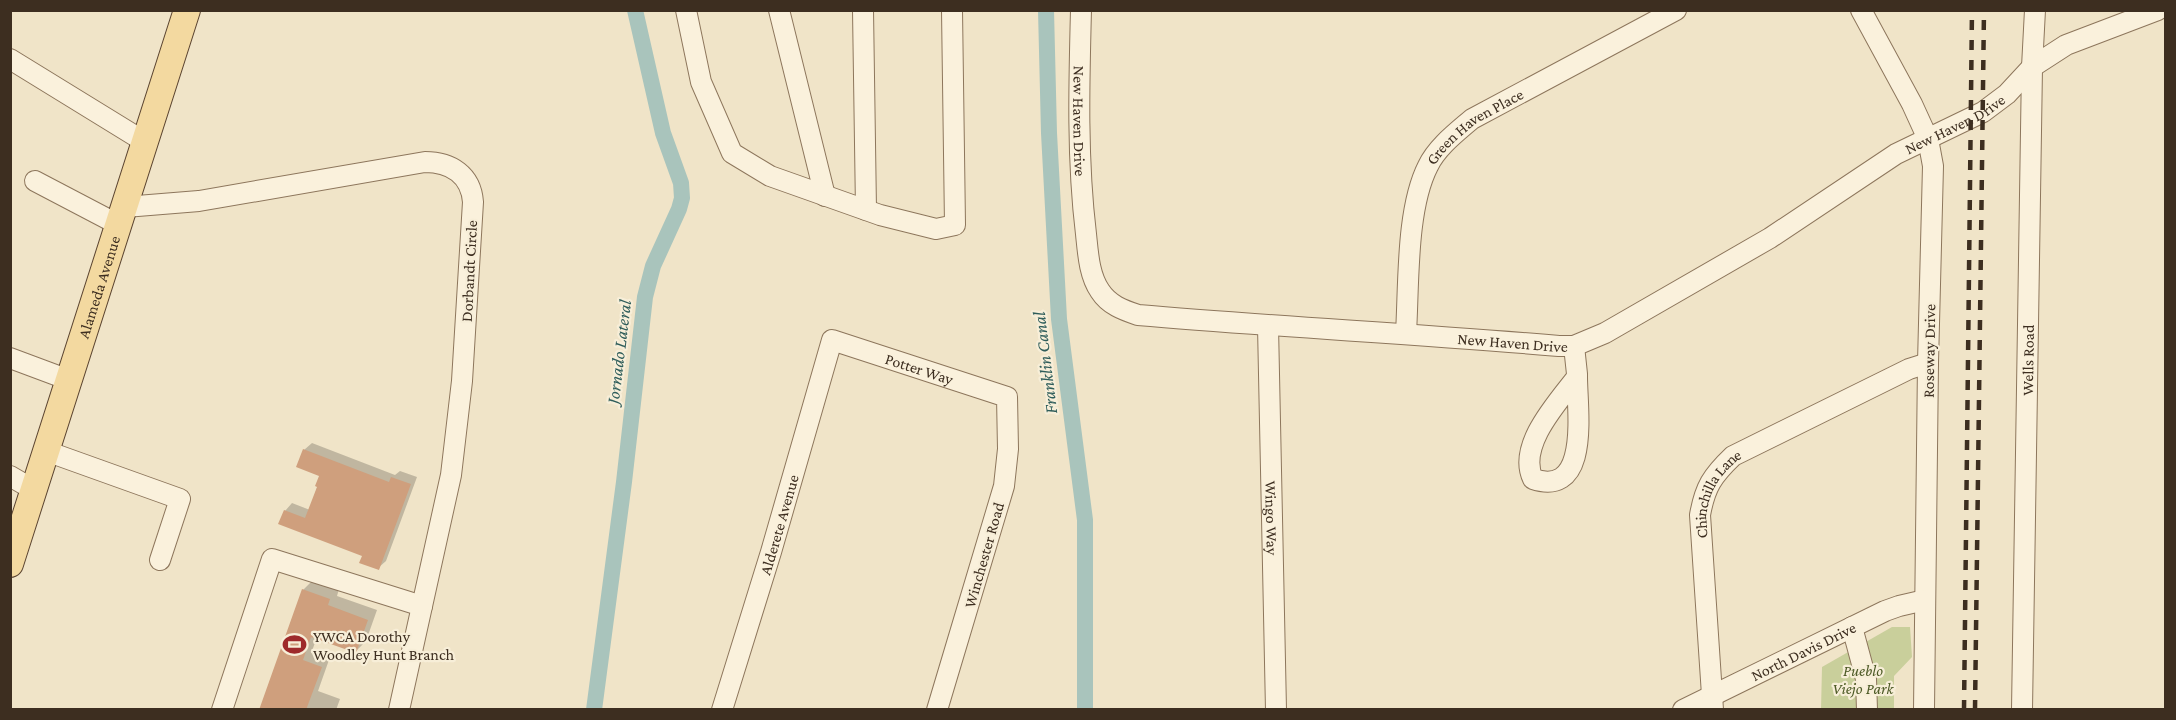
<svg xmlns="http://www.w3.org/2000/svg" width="2176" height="720" viewBox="0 0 2176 720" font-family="'Crimson Pro',serif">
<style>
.green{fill:#c9cf9b}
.shadow{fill:#0003}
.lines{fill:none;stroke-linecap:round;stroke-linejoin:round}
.canal{stroke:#a9c4bc;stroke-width:16}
.building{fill:#cf9f7d}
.minor-casing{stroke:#8d765c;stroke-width:22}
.major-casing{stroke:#5b4430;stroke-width:28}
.minor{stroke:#faf1dc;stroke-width:20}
.major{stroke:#f3d9a0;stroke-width:26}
.rail{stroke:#3d2e20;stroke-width:4.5;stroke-dasharray:10 10;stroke-linecap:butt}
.labels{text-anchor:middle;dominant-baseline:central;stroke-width:4.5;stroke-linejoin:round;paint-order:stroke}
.street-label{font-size:16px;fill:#3d2e20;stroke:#f7eed8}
.poi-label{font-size:16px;fill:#3d2e20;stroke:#f7eed8;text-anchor:start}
.park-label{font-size:16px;font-style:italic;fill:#4d5a26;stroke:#f7eed8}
.water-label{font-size:18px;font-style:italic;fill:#2f5d5a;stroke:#f7eed8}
</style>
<rect width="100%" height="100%" fill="#f0e4c8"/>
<path class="green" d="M1892 627H1910L1912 657 1894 676V709L1821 710 1822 667Z"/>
<path class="shadow" d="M312 443 395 475 400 471 417 477 386 561 378 568 364 555 285 511 292 503 310 510 321 475 304 450Z
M313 580 339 589 337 596 377 610 366 641 356 651 317 637 312 651 330 657 318 691 340 699 336 710H261L303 590Z"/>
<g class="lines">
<path class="canal" d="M1046 10 1049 133 1059 319 1085 520V710
M594 710 624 482 645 297 653 266 679 209 682 198 681 183 663 133 635 10"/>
</g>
<path class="building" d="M303 449 389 482 391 477 411 484 379 570 359 563 362 556 278 524 284 510 305 518 317 487 315 486 319 476 296 467Z
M302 589 330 599 328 605 368 620 356 653 311 637 303 660 322 667 306 710H259Z"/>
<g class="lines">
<defs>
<g id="minor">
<path d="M686 10 701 82 732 153 770 176 880 215 936 229 955 225 952 10"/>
<path d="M779 10 825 196"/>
<path d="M863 10 866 210"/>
<path id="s1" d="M1081 10C1079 85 1077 160 1086 234 1088 253 1089 275 1100 291 1109 305 1123 310 1138 315 1278 327 1419 334 1559 346H1574L1605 333 1770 238 1896 154 1983 112 2007 94 2032 67 2066 45 2158 10"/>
<path d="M1861 10 1912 104 1928 139 1933 166 1928 363 1924 710"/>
<path d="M10 59 145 142"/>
<path d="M35 181 119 225"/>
<path d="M125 207 199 201 425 162C451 162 471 175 473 202L462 381 451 475 399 710"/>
<path id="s2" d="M1268 326 1276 710"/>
<path id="s3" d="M1406 333C1409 284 1406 209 1428 166 1437 147 1457 132 1472 119L1676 10"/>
<path d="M1574 346 1577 374V377C1577 409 1591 498 1533 479 1517 446 1557 403 1577 377"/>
<path d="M10 358 69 380"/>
<path d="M46 451 180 499 160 560"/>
<path d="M10 476 34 490"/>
<path d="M1852 627 1866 679 1867 710"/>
<path d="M222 710 272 559 422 606"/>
<path id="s4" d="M722 710 771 552 832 340 1007 397 1008 449 1004 486 937 710"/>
<path id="s5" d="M1683 710 1885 611 1899 606 1925 600"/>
<path id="s6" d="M1713 710 1700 515C1705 487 1712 476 1733 456L1909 369 1928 363"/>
<path id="s7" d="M2022 710 2032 67 2035 10"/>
</g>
<g id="major">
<path id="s8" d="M10 564 187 10"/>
</g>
</defs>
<use href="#minor" class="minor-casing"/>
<use href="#major" class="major-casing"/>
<use href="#minor" class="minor"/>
<use href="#major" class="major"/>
<path class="rail" d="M1964 710 1972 10
M1975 710 1984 10"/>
</g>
<defs>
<symbol id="stadium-bare" viewBox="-9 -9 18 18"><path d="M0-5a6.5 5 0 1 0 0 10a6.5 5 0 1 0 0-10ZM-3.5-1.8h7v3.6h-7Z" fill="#9e2a2b" stroke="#f7eed8" stroke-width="2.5" paint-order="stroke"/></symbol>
</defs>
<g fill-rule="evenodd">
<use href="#stadium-bare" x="278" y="628" width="33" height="33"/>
</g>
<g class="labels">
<g class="street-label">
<text stroke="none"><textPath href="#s1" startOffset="111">New Haven Drive</textPath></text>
<text stroke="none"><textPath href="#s1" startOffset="1208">New Haven Drive</textPath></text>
<text stroke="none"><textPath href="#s3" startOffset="232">Green Haven Place</textPath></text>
<text transform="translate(469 271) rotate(-87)">Dorbandt Circle</text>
<text stroke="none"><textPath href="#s8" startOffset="291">Alameda Avenue</textPath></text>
<text stroke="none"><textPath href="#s1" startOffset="705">New Haven Drive</textPath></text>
<text transform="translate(1929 351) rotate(-89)">Roseway Drive</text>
<text stroke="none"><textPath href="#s7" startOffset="350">Wells Road</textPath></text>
<text stroke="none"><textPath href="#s4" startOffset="478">Potter Way</textPath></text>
<text stroke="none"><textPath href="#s6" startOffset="222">Chinchilla Lane</textPath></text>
<text stroke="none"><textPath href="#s2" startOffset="192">Wingo Way</textPath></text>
<text stroke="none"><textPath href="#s4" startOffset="194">Alderete Avenue</textPath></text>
<text transform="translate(984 555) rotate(-74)">Winchester Road</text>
<text stroke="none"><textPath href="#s5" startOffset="134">North Davis Drive</textPath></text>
</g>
<g class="poi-label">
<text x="313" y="636">YWCA Dorothy<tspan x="313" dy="18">Woodley Hunt Branch</tspan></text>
</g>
<g class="park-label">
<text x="1863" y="670">Pueblo<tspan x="1863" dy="18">Viejo Park</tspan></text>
</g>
<g class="water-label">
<text transform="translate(619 352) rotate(-83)">Jornado Lateral</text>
<text transform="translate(1045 363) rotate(-97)">Franklin Canal</text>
</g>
</g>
<rect width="2176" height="720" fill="none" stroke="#3d2e20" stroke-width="24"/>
</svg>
